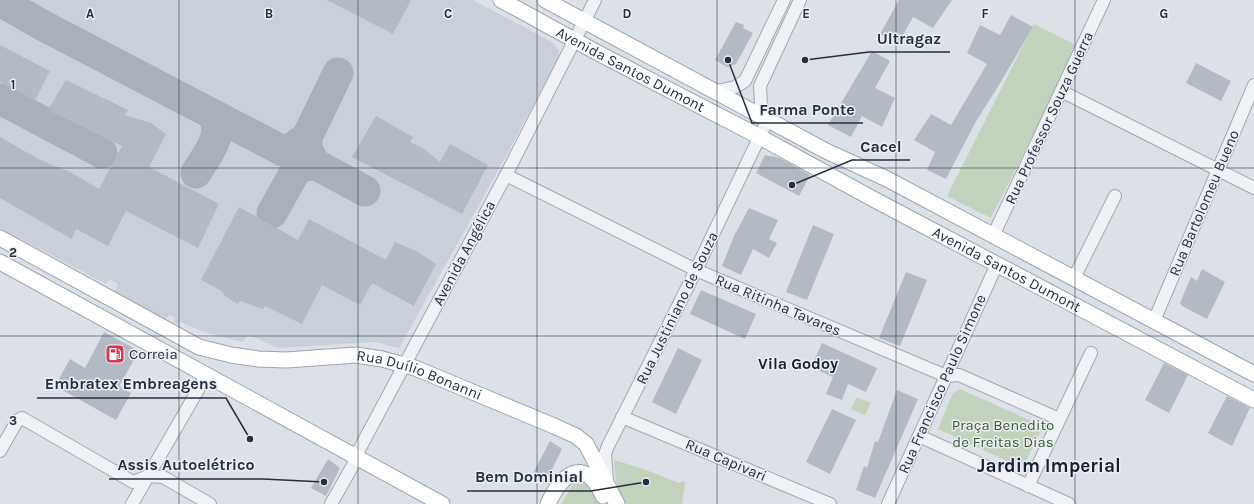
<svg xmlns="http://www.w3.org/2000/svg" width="1254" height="504" viewBox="0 0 1254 504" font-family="Karla,sans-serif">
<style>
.built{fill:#cad0d9}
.green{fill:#c2d2bc}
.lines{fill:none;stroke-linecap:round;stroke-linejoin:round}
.taxiway{stroke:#a8b0bc;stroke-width:31}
.building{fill:#b3bac4}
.minor-casing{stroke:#a1a8b1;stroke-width:14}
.major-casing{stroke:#9ba5b4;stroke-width:17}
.minor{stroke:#eff1f5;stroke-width:12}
.major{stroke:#fff;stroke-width:15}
.grid{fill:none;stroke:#252f3e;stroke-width:1;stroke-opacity:0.55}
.labels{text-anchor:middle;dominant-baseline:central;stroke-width:3;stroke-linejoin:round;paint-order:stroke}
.street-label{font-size:15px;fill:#252f3e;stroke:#ebeff5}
.poi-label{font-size:15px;fill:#252f3e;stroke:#ebeff5;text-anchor:start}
.park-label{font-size:15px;fill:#3a5b31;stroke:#ebeff5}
.neighbourhood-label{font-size:16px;font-weight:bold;fill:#17202f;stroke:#ebeff5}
.district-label{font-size:19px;font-weight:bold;fill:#17202f;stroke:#ebeff5}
.grid-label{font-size:13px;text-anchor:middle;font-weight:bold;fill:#252f3e;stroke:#ebeff5;stroke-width:3;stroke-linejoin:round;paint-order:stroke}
.leader{fill:none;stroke:#252f3e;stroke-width:1.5}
.callout-dot{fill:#252f3e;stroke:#ebeff5;stroke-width:1.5}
.callout-label{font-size:16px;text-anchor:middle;font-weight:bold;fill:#252f3e;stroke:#ebeff5;stroke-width:3;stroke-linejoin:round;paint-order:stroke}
</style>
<rect width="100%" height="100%" fill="#dce1e7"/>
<path class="built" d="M0 0H473L552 42 557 47 559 52 558 59 493 180 399 348 375 342 278 348 249 335 242 342 204 332 180 322 178 324 173 322 175 318 169 315 164 322 113 294 118 284 109 279 106 284 0 228Z"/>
<path class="green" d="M1034 24 1078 46 991 218 947 196Z
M960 389 1040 425 1041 430 1023 467 1018 466 938 429 953 393Z
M857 397 871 403 865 415 851 409Z
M614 460 641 468 679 483 685 481 682 504H625L616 482Z
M582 481 593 486 600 504H561L573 484Z"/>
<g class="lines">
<path class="taxiway" d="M0 1 42 25 283 151 292 148 307 137V149L315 164 301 167 295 172 272 213
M0 99 102 153
M307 137 338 73
M315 164 365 191
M196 173C206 156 226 134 212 115"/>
</g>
<path class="building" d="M327 0H411L393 34Z
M899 0H952L933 28 913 17 898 44 880 34Z
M1011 15 1033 27 999 85 975 123 946 179 927 170 935 152 914 140 931 114 951 125 987 64 967 53 980 25 1000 35Z
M736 22 744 25 743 28 753 33 736 64 727 67 715 60Z
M0 45 50 71 35 101 0 82Z
M872 51 890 61 875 88 895 98 882 127 862 116 851 137 828 125Z
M1196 63 1231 81 1221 101 1186 83Z
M66 80 128 110 125 115 151 123 166 134 149 167 219 204 198 248 126 211 108 246 76 229 72 239 0 198V137L40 160 70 172 99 189 122 146 48 110Z
M376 116 413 137 410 142 424 149 440 162 450 144 488 165 462 214 352 157Z
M765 155 780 158 810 175 799 196 756 173Z
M239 207 298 240 309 219 386 260 395 242 416 251 436 264 414 306 372 283 360 305 322 285 302 324 265 306 263 309 240 301 238 304 225 296 222 291 201 280Z
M749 208 778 220 769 239 777 243 769 258 753 249 741 275 722 266 734 236Z
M813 225 834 234 807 300 786 292Z
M1202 269 1225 282 1207 319 1182 306 1180 303 1191 277 1197 281Z
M906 272 927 280 900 346 879 338Z
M701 290 756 314 745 339 690 314Z
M104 332 139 351 119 386 131 393 116 420 55 386 70 359 85 368Z
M822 343 877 368 866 392 848 384 842 400 826 394 833 377 811 367Z
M678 348 702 360 676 414 652 402Z
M1164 363 1188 375 1169 413 1145 400Z
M897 390 918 399 875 498 856 490 864 466 867 468 875 441 878 442Z
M1227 396 1250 408 1232 446 1208 433Z
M832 409 856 420 830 474 806 462Z
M550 441 562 449 545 484 531 477Z
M328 459 340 468 326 496 311 488Z"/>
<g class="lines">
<defs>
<path id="minor" d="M717 91 735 87 745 81 784 0
M1061 91 1254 188
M506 175 696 270 946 376 959 375 1059 419
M993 236 1104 0
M1074 278 1115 196
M1154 321 1254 85
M622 417 830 504
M919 436 1069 504
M0 451 17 421 22 418 133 482 148 476 163 477 210 504
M607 481 605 454 608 446 696 270 768 119 761 105 760 86 800 0
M1028 486 1091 353
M132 504 206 376
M331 504 357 458 359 450 506 175 595 0
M888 504 997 264"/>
<g id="major">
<path id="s1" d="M501 0 598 53 760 137 875 200 1254 400"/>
<path d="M545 0 826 151 887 179 1254 374"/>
<path id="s2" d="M0 238 199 347 231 355 258 359 286 360 356 355 382 359 415 368 554 426 576 436 586 444 617 504"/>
<path d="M0 262 442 504"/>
<path d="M548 504C562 473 585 456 603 496"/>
</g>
</defs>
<use href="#minor" class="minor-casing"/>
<use href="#major" class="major-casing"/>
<use href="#minor" class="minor"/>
<use href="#major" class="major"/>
</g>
<path class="grid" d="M179 0V504M358 0V504M537 0V504M717 0V504M896 0V504M1075 0V504M0 168H1254M0 336H1254"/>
<defs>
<symbol id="fuel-square" viewBox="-11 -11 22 22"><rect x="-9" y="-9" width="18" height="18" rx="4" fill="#d63752" stroke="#ebeff5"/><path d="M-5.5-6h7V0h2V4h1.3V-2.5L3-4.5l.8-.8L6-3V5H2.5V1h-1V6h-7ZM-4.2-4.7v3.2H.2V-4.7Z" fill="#fff"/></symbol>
</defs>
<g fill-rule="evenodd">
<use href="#fuel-square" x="104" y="343" width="22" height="22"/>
</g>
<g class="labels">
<g class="street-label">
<text stroke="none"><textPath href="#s1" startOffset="147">Avenida Santos Dumont</textPath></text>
<text transform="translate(1049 118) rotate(-65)">Rua Professor Souza Guerra</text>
<text transform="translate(1204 203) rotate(-67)">Rua Bartolomeu Bueno</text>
<text transform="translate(464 253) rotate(-62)">Avenida Angélica</text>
<text stroke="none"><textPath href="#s1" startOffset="573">Avenida Santos Dumont</textPath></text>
<text transform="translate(778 305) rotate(23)">Rua Ritinha Tavares</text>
<text transform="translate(677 308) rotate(-64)">Rua Justiniano de Souza</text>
<text stroke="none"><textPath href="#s2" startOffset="452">Rua Duílio Bonanni</textPath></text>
<text transform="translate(942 384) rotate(-66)">Rua Francisco Paulo Simone</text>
<text transform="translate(726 460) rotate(23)">Rua Capivari</text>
</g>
<g class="poi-label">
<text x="129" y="354">Correia</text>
</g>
<g class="park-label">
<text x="1003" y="425">Praça Benedito<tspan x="1003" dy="17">de Freitas Dias</tspan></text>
</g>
<g class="neighbourhood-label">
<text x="798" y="363">Vila Godoy</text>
</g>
<g class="district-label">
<text x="1049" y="466">Jardim Imperial</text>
</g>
</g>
<g class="grid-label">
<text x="90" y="18">A</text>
<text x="269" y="18">B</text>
<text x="448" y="18">C</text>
<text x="627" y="18">D</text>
<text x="806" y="18">E</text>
<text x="985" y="18">F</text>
<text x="1164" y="18">G</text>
<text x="13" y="89">1</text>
<text x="13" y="257">2</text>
<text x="13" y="425">3</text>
</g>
<path class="leader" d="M805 60L869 52H950M728 60L752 123H863M792 185L852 160H910M250 439L226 398H37M324 482L263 479H109M646 482L591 491H467"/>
<g class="callout-dot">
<circle cx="805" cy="60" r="4"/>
<circle cx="728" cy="60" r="4"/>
<circle cx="792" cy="185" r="4"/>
<circle cx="250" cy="439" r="4"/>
<circle cx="324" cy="482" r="4"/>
<circle cx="646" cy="482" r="4"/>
</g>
<g class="callout-label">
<text x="909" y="44">Ultragaz</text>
<text x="807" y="115">Farma Ponte</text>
<text x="881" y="152">Cacel</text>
<text x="131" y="389">Embratex Embreagens</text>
<text x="186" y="470">Assis Autoelétrico</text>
<text x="529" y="482">Bem Dominial</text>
</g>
</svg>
